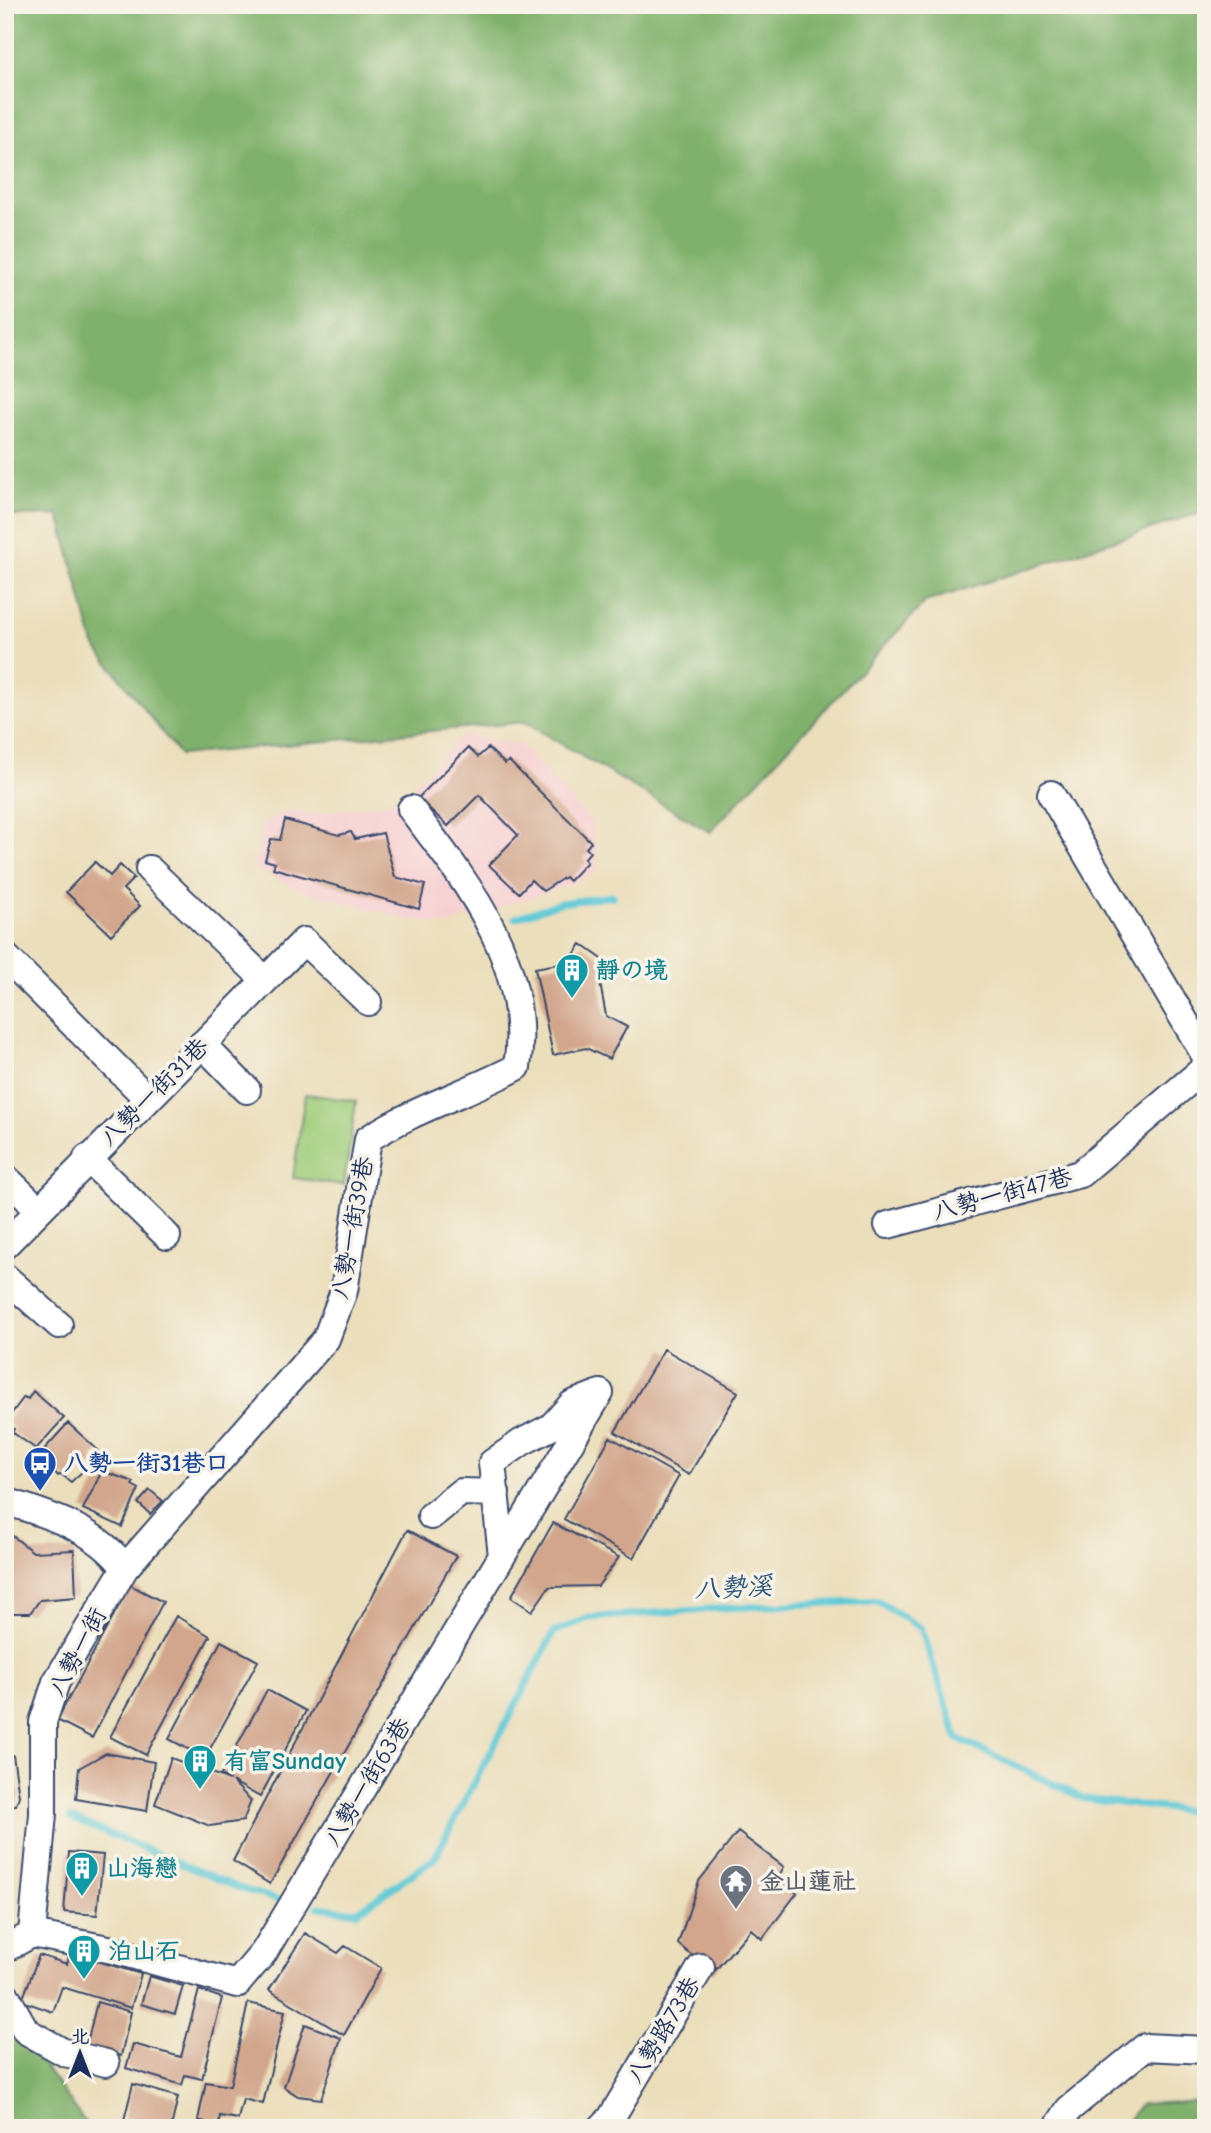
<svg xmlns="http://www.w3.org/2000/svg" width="1211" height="2133" viewBox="0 0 1211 2133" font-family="'Comic Neue','LXGW WenKai TC','Klee One',sans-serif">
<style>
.built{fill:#f7cfd2}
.green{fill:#a0ce7c;stroke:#5e7e6d;stroke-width:2}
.forest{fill:#80b16c;stroke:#4e7065;stroke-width:2}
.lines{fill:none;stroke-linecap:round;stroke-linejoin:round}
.stream{stroke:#5ec9d6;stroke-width:7}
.building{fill:#d2a68c}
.minor-casing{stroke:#3a496c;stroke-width:30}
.minor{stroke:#fff;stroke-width:26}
.labels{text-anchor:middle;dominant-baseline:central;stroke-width:7;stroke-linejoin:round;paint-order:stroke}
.culture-label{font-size:24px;font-weight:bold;fill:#0d838f;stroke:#f7f3e8;text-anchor:start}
.street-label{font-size:24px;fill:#1b2f5e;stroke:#f7f3e8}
.transit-label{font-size:24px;font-weight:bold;fill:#164399;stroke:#f7f3e8;text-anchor:start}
.worship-label{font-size:24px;font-weight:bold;fill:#5b616d;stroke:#f7f3e8;text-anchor:start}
.water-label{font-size:26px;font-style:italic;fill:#2c567c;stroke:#f7f3e8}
</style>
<rect width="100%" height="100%" fill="#f7f3e8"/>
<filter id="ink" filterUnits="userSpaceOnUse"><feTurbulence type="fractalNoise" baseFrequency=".0143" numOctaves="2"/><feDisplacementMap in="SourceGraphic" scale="14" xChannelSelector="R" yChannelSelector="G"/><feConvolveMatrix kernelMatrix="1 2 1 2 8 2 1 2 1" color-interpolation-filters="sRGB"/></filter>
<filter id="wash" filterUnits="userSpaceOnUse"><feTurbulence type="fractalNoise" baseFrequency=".00686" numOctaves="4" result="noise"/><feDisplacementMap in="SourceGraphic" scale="28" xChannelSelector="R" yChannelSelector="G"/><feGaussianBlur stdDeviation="1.57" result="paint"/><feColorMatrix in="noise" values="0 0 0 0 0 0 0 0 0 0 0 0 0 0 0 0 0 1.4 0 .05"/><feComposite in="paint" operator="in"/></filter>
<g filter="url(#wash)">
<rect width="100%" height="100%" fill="#ebdebb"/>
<path class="built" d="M462 735 520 745 592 822 599 871 562 887 444 925 407 919 307 892 253 868 264 823 288 810 312 815 401 800Z"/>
<path class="green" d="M305 1094 356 1101 344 1185 293 1178Z"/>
<path class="forest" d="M5 5H1206V511L925 602 710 832 524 722 180 755 94 645 59 515 5 516Z
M20 2032 89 2128H5V2038Z
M1206 2101V2128H1122L1141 2104Z"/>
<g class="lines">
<path class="stream" d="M515 918 560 903 613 896
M71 1818 239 1888 282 1901
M318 1907 357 1912 434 1859 554 1632 589 1618 722 1608 877 1601 921 1628 957 1738 1085 1799 1206 1813"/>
</g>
<g id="blocks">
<path class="building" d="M468 748 478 757 488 748 505 764 509 761 591 842 586 848 590 852 584 859 587 862 569 881 565 877 543 891 531 880 519 893 489 865 518 835 479 795 448 826 418 798Z
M285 820 339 835 351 832 355 839 383 833 395 877 425 885 419 909 273 868 275 863 265 860 271 839 280 840Z
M95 862 110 876 120 865 134 878 123 889 140 906 111 935 66 892Z
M581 944 612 966 600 983 606 1016 627 1027 609 1059 586 1048 553 1055 535 968 569 962Z
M664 1349 738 1392 689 1475 615 1432Z
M33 1391 64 1418 36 1449 12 1432 14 1429 6 1421 24 1397 28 1399Z
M68 1423 99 1451 92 1459 94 1461 71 1482 61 1474 58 1476 40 1454Z
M610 1437 679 1476 633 1558 564 1519Z
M102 1471 134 1482 132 1485 139 1489 122 1527 83 1509Z
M150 1490 163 1501 150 1514 138 1503Z
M553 1523 619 1557 598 1586 549 1587 532 1611 511 1597Z
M5 1530 33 1552 74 1550 76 1597 40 1600 30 1613H13L5 1605Z
M407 1530 456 1556 270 1884 233 1861Z
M130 1585 163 1602 92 1738 57 1720Z
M176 1616 210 1636 146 1755 110 1737Z
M221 1641 258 1661 205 1758 169 1739Z
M267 1690 306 1711 260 1797 232 1781 251 1801 243 1821 210 1826 155 1804 171 1758 230 1780 221 1775Z
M106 1753 154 1762 147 1811 76 1799 79 1768Z
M13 1755 19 1796 16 1805 5 1806V1756Z
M738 1832 784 1867 778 1877 797 1893 762 1939 751 1929 713 1973 678 1944 699 1881Z
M69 1852 103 1855 97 1915 64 1912Z
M305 1933 338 1953 345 1946 381 1968 344 2035 269 1990Z
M70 1953 141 1974 131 2008 62 1987 53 2012 22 2001 39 1955 67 1964Z
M149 1976 183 1986 175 2014 141 2004Z
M199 1990 222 1998 202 2079 185 2075 182 2085 126 2068 133 2044 181 2057Z
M97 2002 131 2012 121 2056 86 2047Z
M248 2003 285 2011 263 2104 243 2099 238 2119 220 2116 218 2126 198 2120 206 2082 230 2086Z
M305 2024 341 2038 321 2099 298 2096 284 2087Z
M133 2084 178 2097 171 2128H122Z"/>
</g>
</g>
<g filter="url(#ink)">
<use href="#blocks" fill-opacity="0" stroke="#3a496c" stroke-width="2"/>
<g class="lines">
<defs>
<path id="minor" d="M1051 794 1206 1057
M149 869 265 980
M5 956 147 1098
M202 1044 247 1090
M87 1158 167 1236
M5 1177 39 1210
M888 1225 1080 1174 1206 1067
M5 1245 304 941 368 1002
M5 1277 59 1325
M5 1501C49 1515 97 1529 125 1568L56 1682 43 1722V1814L32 1934 5 1949
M431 1516 461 1492 496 1493
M502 1556 492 1463 522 1442 551 1427 572 1404 600 1393
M125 1568 326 1339 344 1291 368 1139C414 1109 468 1093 517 1067 533 966 469 885 411 809
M32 1934 113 1950 237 1984 264 1952 600 1393
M5 1994 26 2031 65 2053 106 2063
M601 2128 611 2118 701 1967
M1057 2128 1069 2109 1145 2047 1206 2050"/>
</defs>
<use href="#minor" class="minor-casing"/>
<use href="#minor" class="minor"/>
</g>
</g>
<defs>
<symbol id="building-pin" viewBox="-11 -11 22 30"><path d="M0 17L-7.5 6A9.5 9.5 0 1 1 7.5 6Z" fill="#0f9aa8" stroke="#f7f3e8"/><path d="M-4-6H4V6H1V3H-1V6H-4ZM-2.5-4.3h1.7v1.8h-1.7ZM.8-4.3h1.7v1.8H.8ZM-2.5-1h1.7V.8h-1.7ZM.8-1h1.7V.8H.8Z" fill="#fff"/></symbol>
<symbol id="bus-pin" viewBox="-11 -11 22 30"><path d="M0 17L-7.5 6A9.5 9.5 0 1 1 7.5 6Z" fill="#1a4fb4" stroke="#f7f3e8"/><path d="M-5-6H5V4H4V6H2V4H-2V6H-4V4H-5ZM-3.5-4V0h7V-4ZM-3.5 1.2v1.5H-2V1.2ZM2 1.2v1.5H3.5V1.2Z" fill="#fff"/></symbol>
<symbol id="temple-pin" viewBox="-11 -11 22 30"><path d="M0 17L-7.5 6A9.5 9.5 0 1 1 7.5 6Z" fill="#6b7280" stroke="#f7f3e8"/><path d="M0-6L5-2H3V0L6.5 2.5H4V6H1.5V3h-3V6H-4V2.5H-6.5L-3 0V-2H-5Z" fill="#fff"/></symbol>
</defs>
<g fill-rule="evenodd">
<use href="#building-pin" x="553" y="951" width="38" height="52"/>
<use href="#bus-pin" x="21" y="1444" width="38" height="52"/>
<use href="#building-pin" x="181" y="1742" width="38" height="52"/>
<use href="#building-pin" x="63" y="1849" width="38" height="52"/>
<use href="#temple-pin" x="717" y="1862" width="38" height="52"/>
<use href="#building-pin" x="65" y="1932" width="38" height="52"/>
</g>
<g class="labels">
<g class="culture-label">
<text x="596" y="970">靜の境</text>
<text x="224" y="1761">有富Sunday</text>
<text x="106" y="1868">山海戀</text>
<text x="108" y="1951">泊山石</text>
</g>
<g class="street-label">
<text transform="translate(154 1092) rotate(-45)">八勢一街31巷</text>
<text transform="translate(1002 1194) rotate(-15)">八勢一街47巷</text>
<text transform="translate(352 1228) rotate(-80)">八勢一街39巷</text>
<text transform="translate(77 1652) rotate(-62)">八勢一街</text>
<text transform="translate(367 1782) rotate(-59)">八勢一街63巷</text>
<text transform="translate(663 2030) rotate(-59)">八勢路73巷</text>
</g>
<g class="transit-label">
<text x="64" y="1463">八勢一街31巷口</text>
</g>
<g class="worship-label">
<text x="760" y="1881">金山蓮社</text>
</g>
<g class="water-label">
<text transform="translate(733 1588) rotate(-3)">八勢溪</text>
</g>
</g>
<rect width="1211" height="2133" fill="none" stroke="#f7f3e8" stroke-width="28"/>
<g transform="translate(80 2053)" stroke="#f7f3e8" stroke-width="5" paint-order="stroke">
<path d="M0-5L12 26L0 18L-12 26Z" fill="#1b2f5e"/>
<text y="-10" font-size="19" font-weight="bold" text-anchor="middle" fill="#1b2f5e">北</text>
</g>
</svg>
